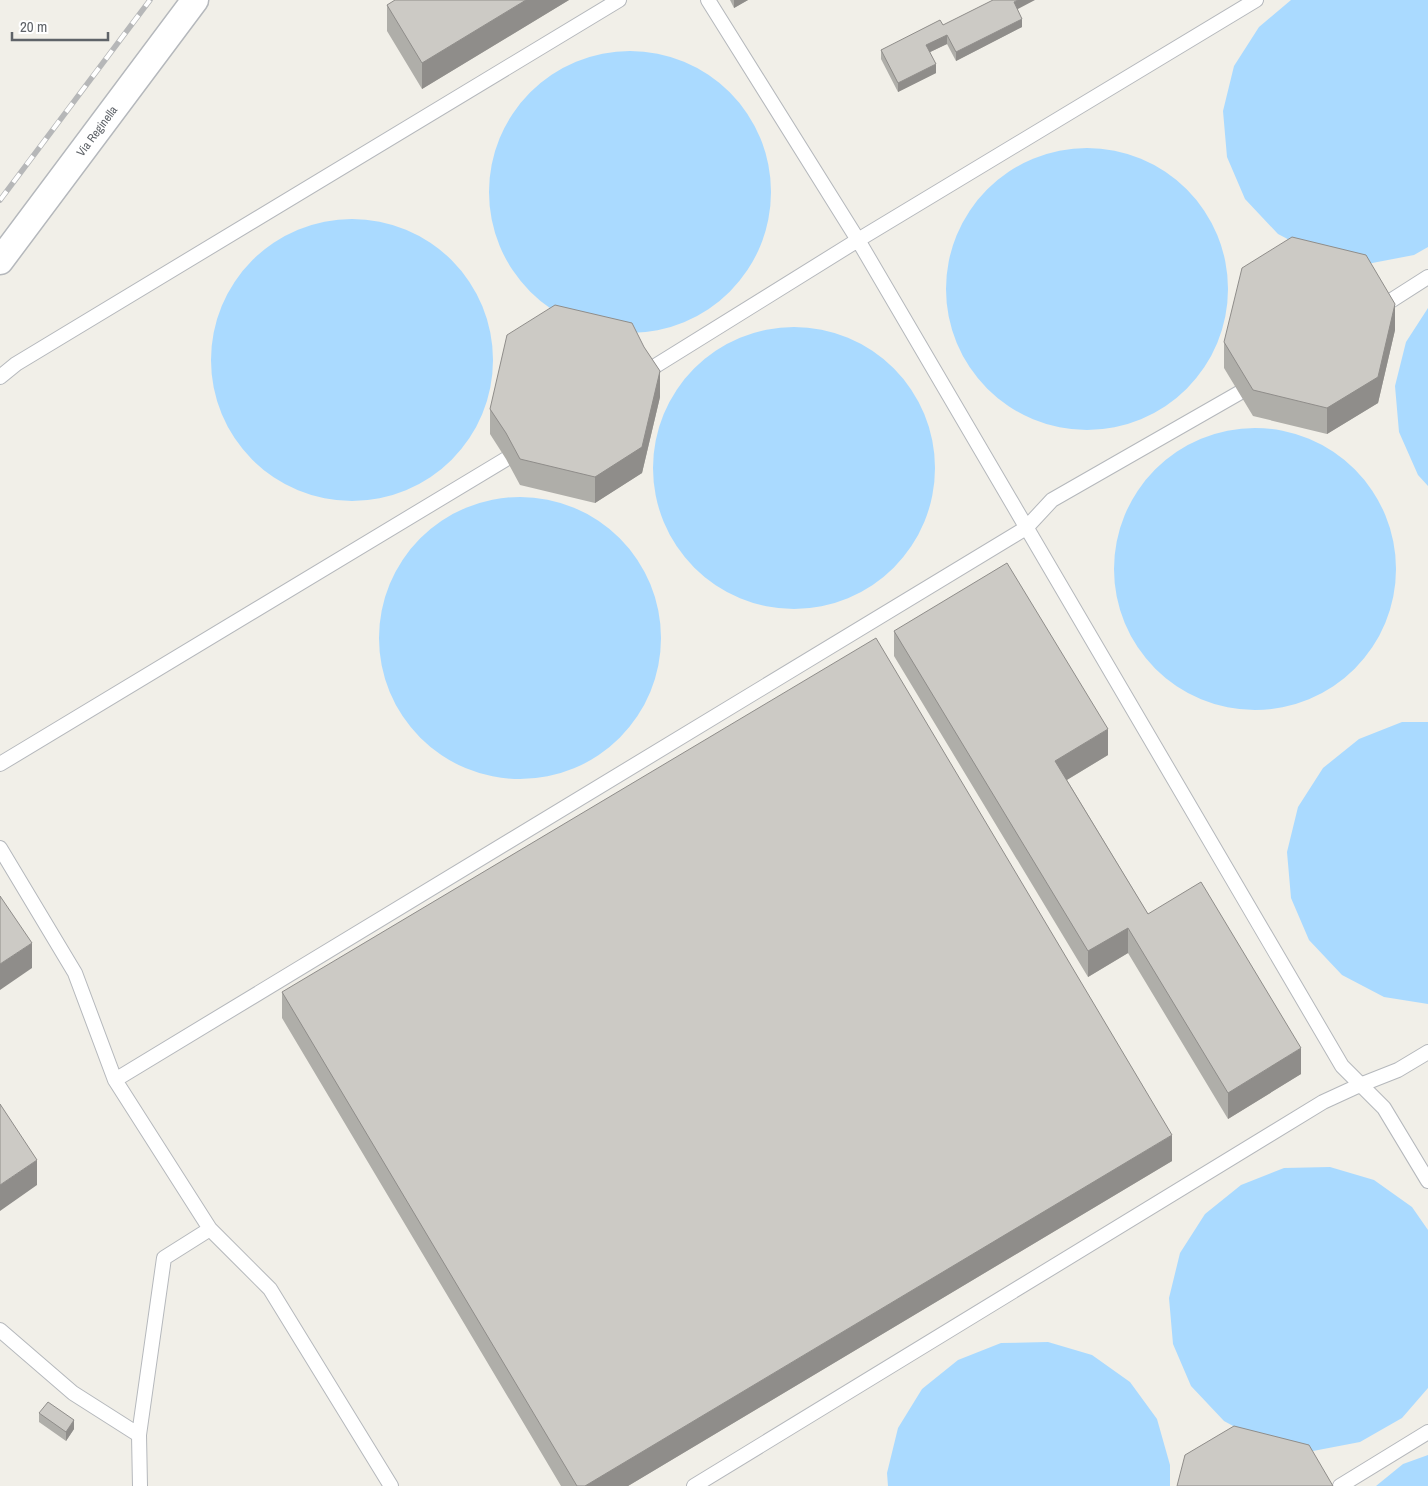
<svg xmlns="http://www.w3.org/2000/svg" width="1428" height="1486" viewBox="0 0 1428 1486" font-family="'Archivo Narrow',sans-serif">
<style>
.water{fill:#aadaff}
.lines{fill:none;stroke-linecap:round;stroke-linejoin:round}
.lane-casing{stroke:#b5b8bc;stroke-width:16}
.street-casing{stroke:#b5b8bc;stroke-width:29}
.lane{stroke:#fff;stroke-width:14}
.street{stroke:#fff;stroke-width:26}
.rail-casing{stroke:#b6b7b8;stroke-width:5.5}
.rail{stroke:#fff;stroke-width:4;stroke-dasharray:11;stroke-linecap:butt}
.wall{fill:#afaea9}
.shaded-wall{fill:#8f8d8a}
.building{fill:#cccac5;stroke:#8f8d8a}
.labels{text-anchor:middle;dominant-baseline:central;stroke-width:4.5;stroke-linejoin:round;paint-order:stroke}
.street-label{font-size:12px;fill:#5f6368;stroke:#fff}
</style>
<rect width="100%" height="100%" fill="#f1efe8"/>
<path class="water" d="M1291 0H1428V247L1414 255 1367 264 1320 256 1278 234 1245 199 1227 157 1223 111 1234 66 1259 27Z
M489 192a141 141 0 1 1 282 0a141 141 0 1 1-282 0Z
M946 289a141 141 0 1 1 282 0a141 141 0 1 1-282 0Z
M211 360a141 141 0 1 1 282 0a141 141 0 1 1-282 0Z
M1428 308V486L1418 475 1399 432 1395 386 1406 342Z
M653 468a141 141 0 1 1 282 0a141 141 0 1 1-282 0Z
M1114 569a141 141 0 1 1 282 0a141 141 0 1 1-282 0Z
M379 638a141 141 0 1 1 282 0a141 141 0 1 1-282 0Z
M1402 722H1428V1004L1384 997 1342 975 1309 940 1291 898 1287 852 1298 807 1323 768 1359 739Z
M1330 1167 1374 1180 1412 1207 1428 1230V1388L1402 1418 1360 1442 1313 1451 1266 1444 1224 1421 1191 1386 1173 1344 1169 1298 1180 1253 1205 1214 1241 1185 1284 1168Z
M1048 1342 1092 1355 1130 1382 1157 1419 1170 1465V1486H888L887 1473 898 1428 922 1389 958 1360 1001 1343Z
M1428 1455V1486H1376L1403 1464Z"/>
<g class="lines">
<defs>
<path id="lane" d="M708 0 858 240 1342 1066 1384 1108 1428 1181
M1381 307 1428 277
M644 373 858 240 1256 0
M0 377 16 364 619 0
M0 764 506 459
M0 848 75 973 115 1080 210 1229 164 1258 139 1435 140 1486
M115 1080 1026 528 1052 500 1239 393
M210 1229 270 1289 391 1486
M0 1330 73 1393 139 1435
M694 1486 1323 1102 1360 1085 1398 1070 1428 1052
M1340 1486 1428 1432"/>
<g id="street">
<path id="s1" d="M0 261 195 0"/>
</g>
</defs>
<use href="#lane" class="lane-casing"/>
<use href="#street" class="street-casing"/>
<use href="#lane" class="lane"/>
<use href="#street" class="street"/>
<defs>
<path id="rail" d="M0 200 150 0"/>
</defs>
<use href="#rail" class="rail-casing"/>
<use href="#rail" class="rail"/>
</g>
<path class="wall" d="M569 0 422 89 387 31V5Z
M730 0H748L734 8Z
M1017 9 1022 27 956 61 947 44 930 52 936 73 898 92 881 59V50Z
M1395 330 1378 403 1327 434 1253 416 1224 368V342Z
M660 397 642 473 595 503 520 485 506 459 490 434V409Z
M894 631 1108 755 1067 780 1148 914 1301 1074 1228 1119 1128 953 1088 977 894 656Z
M282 992 1172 1161 628 1486H561L282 1018Z
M39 1413 74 1429 66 1441 39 1422Z"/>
<path class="shaded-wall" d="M526 0H569L422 89V63Z
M734 0H748L734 8Z
M1018 0H1035L1014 11V2Z
M1022 19V27L956 61V52Z
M947 35V44L926 54V45Z
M936 64V73L898 92V83Z
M1395 304V330L1378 403 1327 434V408Z
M660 371V397L642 473 595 503V477Z
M1108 729V755L1055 787V761Z
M1128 928V953L1088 977V951Z
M32 943V968L0 990V964Z
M1301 1048V1074L1228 1119V1093Z
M1172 1135V1161L628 1486H585Z
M37 1160V1185L0 1211V1185Z
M74 1420V1429L66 1441V1432Z"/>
<path class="building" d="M395 0H526L422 63 387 5Z
M993 0H1018L1014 2 1022 19 956 52 947 35 926 45 936 64 898 83 881 50 940 20 943 25Z
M1292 237 1366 255 1395 304 1378 377 1327 408 1253 390 1224 342 1242 268Z
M555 305 632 323 644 347 660 371 642 447 595 477 520 459 506 433 490 409 507 335Z
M1007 563 1108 729 1055 761 1148 914 1201 882 1301 1048 1228 1093 1128 928 1088 951 894 631Z
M876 638 1172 1135 585 1486H577L282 992Z
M0 896 32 943 0 964Z
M0 1104 37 1160 0 1185Z
M48 1402 74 1420 66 1432 39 1413Z
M1234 1426 1309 1445 1333 1486H1177L1185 1455Z"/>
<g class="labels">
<g class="street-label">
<text stroke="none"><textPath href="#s1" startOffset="162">Via Reginella</textPath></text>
</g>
</g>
<path d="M12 32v8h96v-8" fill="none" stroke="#5f6368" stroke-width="2.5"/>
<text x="20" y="32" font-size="15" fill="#5f6368" stroke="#ffffff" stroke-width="4" paint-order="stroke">20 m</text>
</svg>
